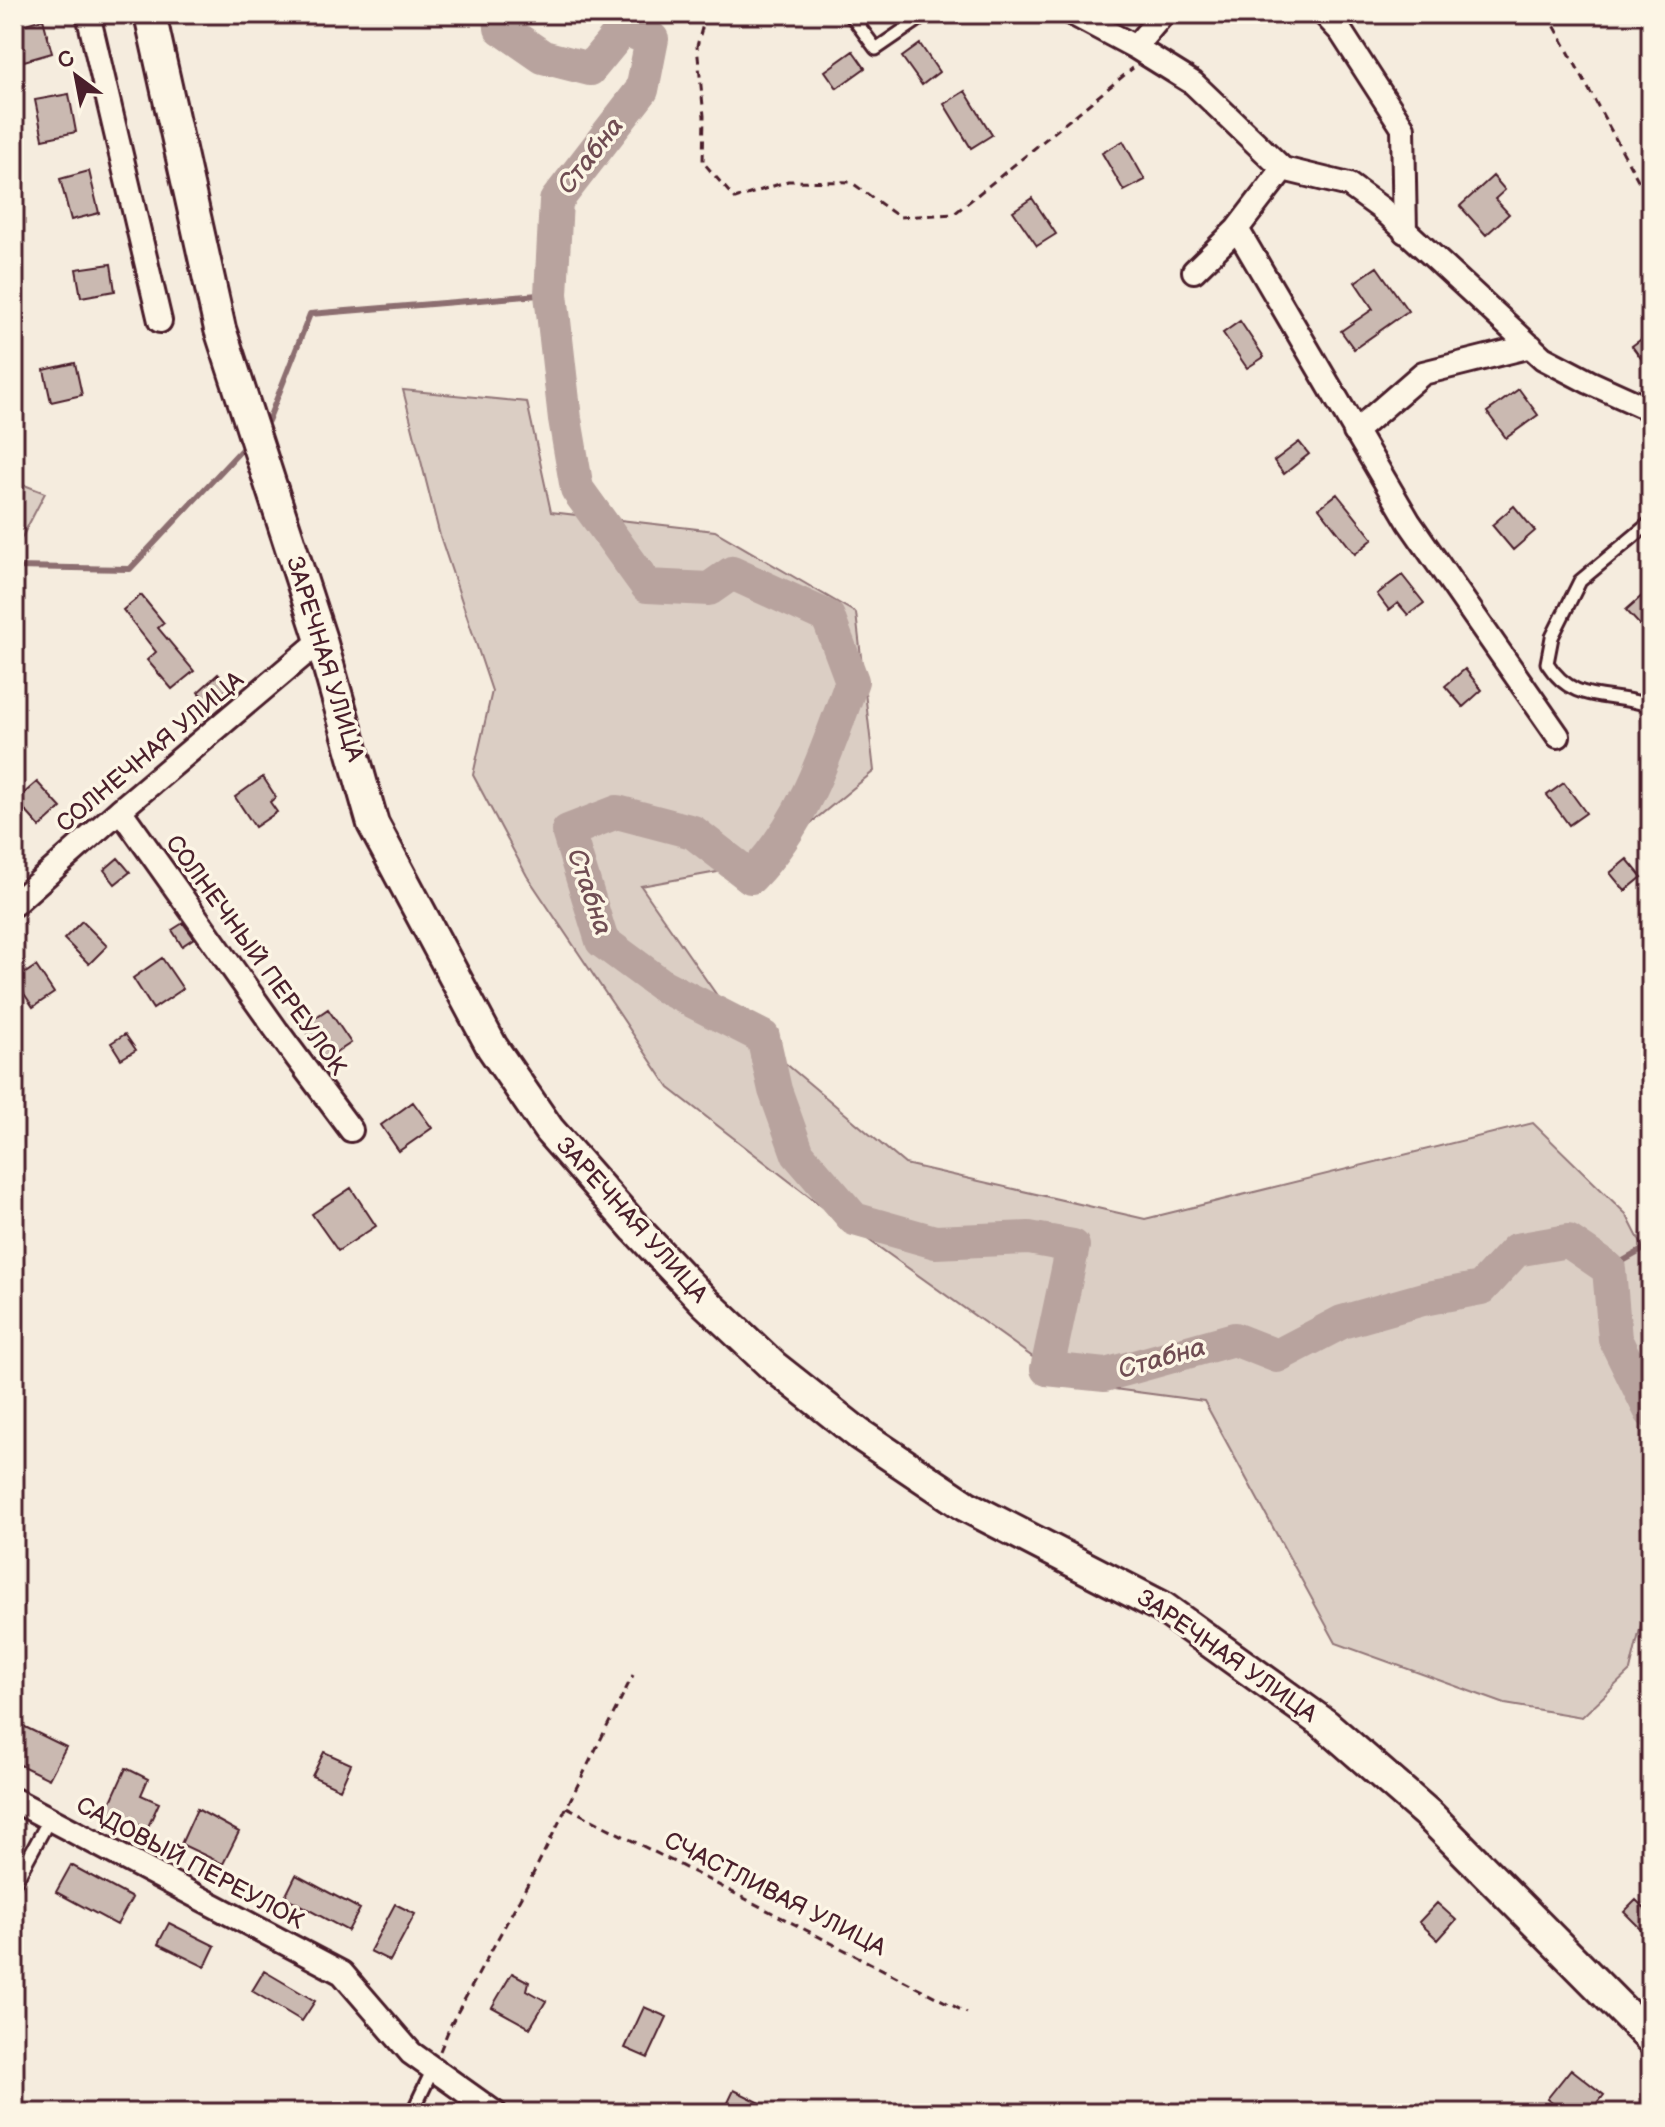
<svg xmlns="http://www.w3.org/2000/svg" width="1665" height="2127" viewBox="0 0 1665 2127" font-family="'Balsamiq Sans',sans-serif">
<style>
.green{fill:#dbcec4;stroke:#927678;stroke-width:2}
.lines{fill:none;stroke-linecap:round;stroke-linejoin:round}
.stream{stroke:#8c6e70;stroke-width:6}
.river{stroke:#b8a39e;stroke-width:34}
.building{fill:#cab9b1;stroke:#4a1f2b;stroke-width:2}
.lane-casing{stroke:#4a1f2b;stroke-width:17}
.street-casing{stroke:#4a1f2b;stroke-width:28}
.secondary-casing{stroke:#4a1f2b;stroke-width:36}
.path{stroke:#4a1f2b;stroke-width:3;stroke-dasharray:8 6;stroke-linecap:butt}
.lane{stroke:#fcf5e5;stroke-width:11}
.street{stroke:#fcf5e5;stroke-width:22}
.secondary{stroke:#fcf5e5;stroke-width:30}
.labels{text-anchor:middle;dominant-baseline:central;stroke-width:7;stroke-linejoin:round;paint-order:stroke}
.street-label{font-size:24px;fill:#4a1f2b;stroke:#fcf5e5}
.water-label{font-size:26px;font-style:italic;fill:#704d53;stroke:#fcf5e5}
</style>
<rect width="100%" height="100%" fill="#f5ecde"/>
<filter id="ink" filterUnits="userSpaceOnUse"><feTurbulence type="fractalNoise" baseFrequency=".0125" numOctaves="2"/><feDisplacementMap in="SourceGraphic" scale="16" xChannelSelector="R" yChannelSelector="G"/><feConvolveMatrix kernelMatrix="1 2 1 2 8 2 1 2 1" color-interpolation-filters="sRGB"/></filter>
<g filter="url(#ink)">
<path class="green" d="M403 390 527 402 551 512 715 531 856 613 874 771 761 864 641 886 734 1020 905 1164 1145 1219 1533 1123 1626 1214 1651 1263V1583L1630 1671 1582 1717 1505 1704 1336 1643 1204 1401 1069 1383 824 1208 669 1088 527 876 473 775 492 691 440 536Z
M14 481 45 493 19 543 14 542Z"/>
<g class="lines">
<path class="stream" d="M268 421 310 314 551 294
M14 567 130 569 243 448
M1609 1269 1651 1245"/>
<path class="river" d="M500 14 501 28 543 57 590 69 623 29 652 39 642 90 556 201 551 294 565 419 577 489 647 586 709 589 732 573 828 617 852 681C826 753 805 821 751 877L693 832 617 812 568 831 602 941 663 986 763 1037 775 1090 798 1154 854 1219 935 1242 1029 1238 1073 1246 1047 1369 1105 1375 1234 1339 1277 1356 1342 1322 1423 1299 1481 1288 1516 1250 1568 1241 1609 1269 1615 1339 1651 1412"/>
</g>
<path class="building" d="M43 19 52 53 24 61 15 27Z
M920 44 939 72 922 85 902 57Z
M853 51 865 68 837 88 825 71Z
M965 91 992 135 971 148 944 104Z
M69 94 76 132 43 139 35 100Z
M1123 141 1145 180 1124 191 1102 153Z
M89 171 99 213 71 220 60 179Z
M1493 176 1505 190 1495 199 1509 214 1486 235 1460 206Z
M1032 198 1056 234 1037 246 1013 211Z
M111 264 115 291 81 297 76 269Z
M1377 267 1408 311 1354 349 1341 331 1373 309 1355 282Z
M1240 321 1264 357 1247 368 1223 333Z
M1651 332V372L1632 346Z
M75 363 82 395 51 402 44 370Z
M1519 389 1538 415 1506 438 1487 412Z
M1299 442 1309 454 1284 474 1274 461Z
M1337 494 1373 539 1355 554 1319 508Z
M1514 506 1535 531 1513 550 1492 525Z
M1402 575 1424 603 1408 615 1398 603 1389 610 1377 594Z
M1644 594 1651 602V637L1626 610Z
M141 595 164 623 158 628 194 671 172 689 147 660 156 652 123 610Z
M1465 669 1482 690 1463 707 1445 686Z
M218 674 230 687 209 705 198 692Z
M263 777 276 797 270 802 277 812 255 827 235 797Z
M37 782 61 808 40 827 16 800Z
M1564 783 1586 813 1569 825 1547 795Z
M118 858 130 872 115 884 104 870Z
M1627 859 1642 877 1625 891 1610 873Z
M82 921 107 946 89 964 64 939Z
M183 923 194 938 182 946 172 930Z
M162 958 183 989 153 1009 133 978Z
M36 966 54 993 33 1007 15 980Z
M328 1009 351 1043 325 1060 303 1026Z
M125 1034 136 1050 121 1059 111 1043Z
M413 1102 432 1128 399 1151 381 1125Z
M351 1188 376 1226 338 1251 312 1214Z
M23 1726 66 1747 49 1779 14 1762V1745Z
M324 1752 351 1764 340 1789 312 1776Z
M126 1768 148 1779 141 1795 159 1803 147 1829 107 1810Z
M197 1809 239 1832 223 1864 181 1844Z
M71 1865 132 1898 117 1925 56 1892Z
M296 1875 360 1909 348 1931 285 1897Z
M1636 1900 1651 1915V1939L1624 1912Z
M1437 1903 1456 1920 1438 1940 1419 1922Z
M395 1904 415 1914 390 1961 370 1951Z
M169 1923 215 1946 205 1967 158 1944Z
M264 1971 315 2001 302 2021 252 1991Z
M512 1973 529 1982 527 1990 546 2001 530 2028 492 2007Z
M644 2007 667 2017 648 2058 625 2048Z
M1571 2069 1604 2095 1590 2113H1565L1547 2099Z
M734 2090 781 2113H723Z"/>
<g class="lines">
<defs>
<path id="lane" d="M850 14 876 49 927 14
M1651 522 1580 581 1552 637 1547 663C1574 706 1609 691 1651 706
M14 1884 50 1818
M412 2113 433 2069"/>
<path id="street" d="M88 14 160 321
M1073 14 1135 47
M1163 14 1135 47 1193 83 1283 169 1349 185 1382 209 1543 358 1589 382 1640 405 1651 407
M1324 14 1341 32 1403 128 1405 232
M1283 169 1237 229 1409 522 1558 736
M1194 271 1237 229
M1355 432 1423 373 1531 346
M120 810 277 1031 351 1130
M14 904 120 810 321 640
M14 1800 342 1973 411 2053 495 2113"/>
<path id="secondary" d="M150 14 220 329 321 640 373 824 492 1047 549 1130 636 1229 704 1301 773 1366 859 1434 966 1506 1162 1607 1326 1725 1429 1815 1651 2039"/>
</defs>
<use href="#lane" class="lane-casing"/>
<use href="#street" class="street-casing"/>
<use href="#secondary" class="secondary-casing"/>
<path class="path" d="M1548 14 1651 204
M781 15 704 21 697 46 704 116 703 162 735 199 788 181 851 182 899 217 954 214 1133 68
M567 1807 967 2013
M440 2051 451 2024 530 1880 633 1675"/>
<use href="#lane" class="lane"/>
<use href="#street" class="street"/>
<use href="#secondary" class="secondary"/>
</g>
</g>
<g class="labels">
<g class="street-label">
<text transform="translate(325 659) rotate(73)">ЗАРЕЧНАЯ УЛИЦА</text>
<text transform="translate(150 752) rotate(-40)">СОЛНЕЧНАЯ УЛИЦА</text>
<text transform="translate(256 955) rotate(54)">СОЛНЕЧНЫЙ ПЕРЕУЛОК</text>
<text transform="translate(632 1220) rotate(48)">ЗАРЕЧНАЯ УЛИЦА</text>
<text transform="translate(1227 1656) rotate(35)">ЗАРЕЧНАЯ УЛИЦА</text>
<text transform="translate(190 1863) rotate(28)">САДОВЫЙ ПЕРЕУЛОК</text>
<text transform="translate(775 1894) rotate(27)">СЧАСТЛИВАЯ УЛИЦА</text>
</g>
<g class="water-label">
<text transform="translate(591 156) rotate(-52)">Стабна</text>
<text transform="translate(589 892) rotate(71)">Стабна</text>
<text transform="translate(1162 1359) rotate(-16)">Стабна</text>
</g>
</g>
<rect width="1665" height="2127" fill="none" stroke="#fcf5e5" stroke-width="48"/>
<rect x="24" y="24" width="1617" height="2079" fill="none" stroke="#4a1f2b" stroke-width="3" filter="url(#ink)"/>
<g transform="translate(76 76) rotate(328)" stroke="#fcf5e5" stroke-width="6" paint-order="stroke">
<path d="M0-6L14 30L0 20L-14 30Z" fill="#4a1f2b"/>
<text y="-12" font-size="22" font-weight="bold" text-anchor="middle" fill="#4a1f2b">С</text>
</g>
</svg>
